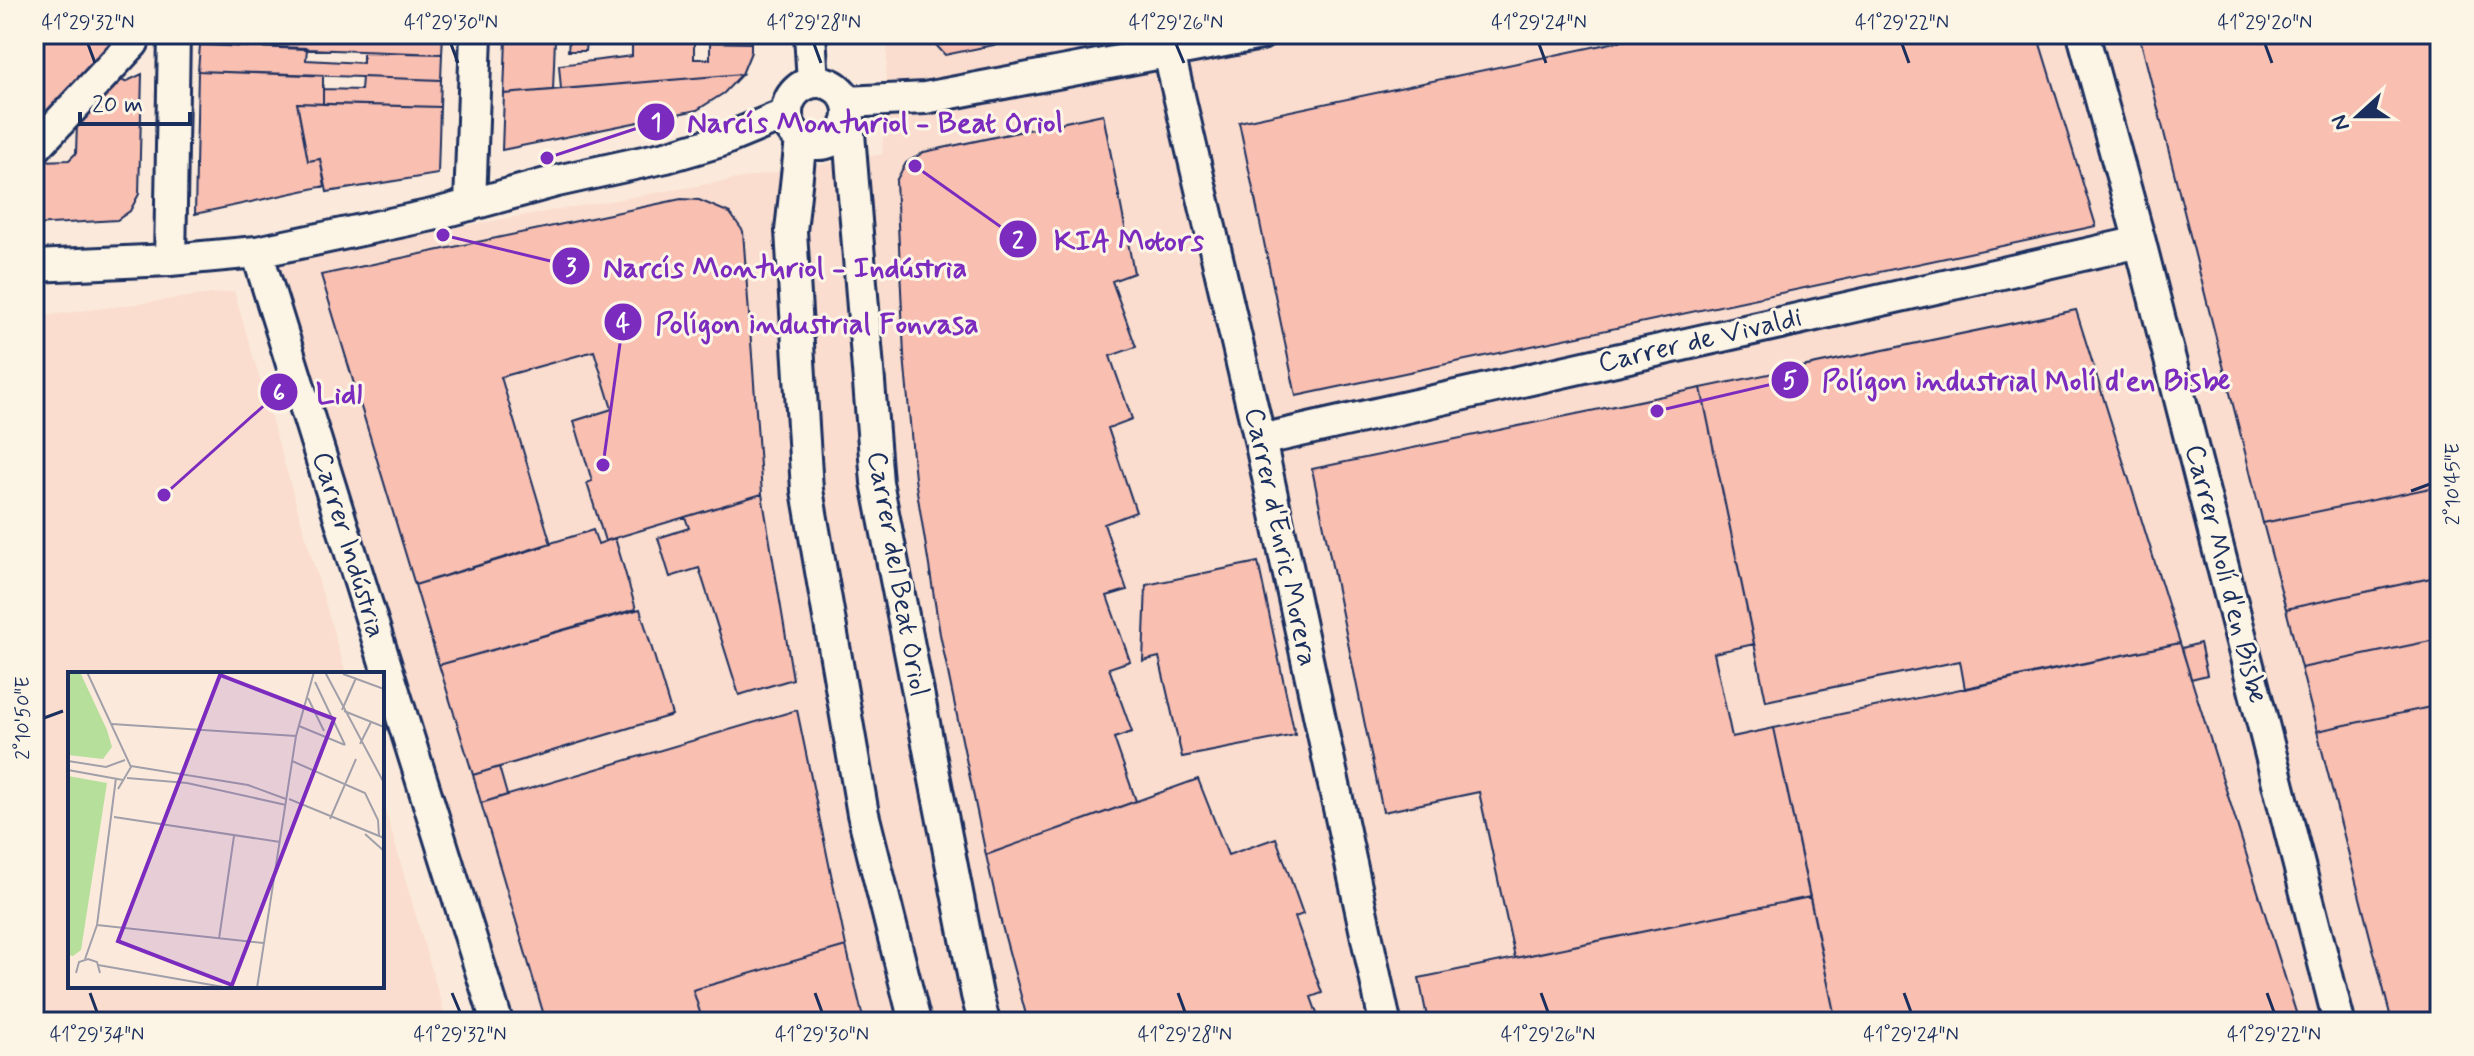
<svg xmlns="http://www.w3.org/2000/svg" width="2474" height="1056" viewBox="0 0 2474 1056" font-family="Mynerve,sans-serif">
<style>
.built{fill:#faddce}
.building{fill:#f9bfb1;stroke:#1b2f5e;stroke-width:2}
.lines{fill:none;stroke-linecap:round;stroke-linejoin:round}
.minor-casing{stroke:#1b2f5e;stroke-width:36}
.minor{stroke:#fcf5e5;stroke-width:30}
.ticks{fill:none;stroke:#1b2f5e;stroke-width:3}
.labels{text-anchor:middle;dominant-baseline:central;stroke-width:6;stroke-linejoin:round;paint-order:stroke}
.street-label{font-size:28px;fill:#1b2f5e;stroke:#fcf5e5}
.inset-road{fill:none;stroke:#a19fa9;stroke-width:2}
.view{fill:#7b2cbf;fill-opacity:0.15;stroke:#7b2cbf;stroke-width:4}
.inset-edge{fill:none;stroke:#1b2f5e;stroke-width:4}
.leader{fill:none;stroke:#7b2cbf;stroke-width:3}
.callout-dot{fill:#7b2cbf;stroke:#fcf5e5;stroke-width:3}
.mark-label{font-size:24px;text-anchor:middle;font-weight:bold;fill:#fff}
.callout-label{font-size:30px;text-anchor:middle;font-weight:bold;fill:#7b2cbf;stroke:#fcf5e5;stroke-width:6;stroke-linejoin:round;paint-order:stroke}
.neatline{fill:none;stroke:#1b2f5e;stroke-width:3}
.ticks-label{font-size:20px;text-anchor:middle;fill:#1b2f5e}
</style>
<rect width="100%" height="100%" fill="#fbeadb"/>
<filter id="ink" filterUnits="userSpaceOnUse"><feTurbulence type="fractalNoise" baseFrequency=".0125" numOctaves="2"/><feDisplacementMap in="SourceGraphic" scale="16" xChannelSelector="R" yChannelSelector="G"/><feConvolveMatrix kernelMatrix="1 2 1 2 8 2 1 2 1" color-interpolation-filters="sRGB"/></filter>
<g filter="url(#ink)">
<path class="built" d="M888 34H2440V1022H487L278 262 486 222 882 154Z
M234 291 346 674H70V986H382V799L447 1022H34V317Z"/>
<path class="building" d="M34 34H128L34 135Z
M200 34H443L442 54 200 45Z
M506 34H597V40L506 39Z
M642 34H752L751 43 642 41Z
M926 34H1047L945 55Z
M1654 34H2037L2096 226 1296 396 1239 122Z
M2139 34H2440V486L2263 523Z
M506 39H555L553 90 504 94Z
M569 40H586L585 51H568Z
M632 41H694V59H710V42L751 43V52L742 74 561 89 559 65 632 56Z
M200 45 307 48 306 60 363 63V52L442 54 441 80 198 71Z
M198 71 323 75V104L297 103 308 161 320 159 325 186 195 214Z
M142 74 139 194 130 211 117 220 34 225V168L41 161 69 160 76 153 77 123 122 80 125 82Z
M742 74 724 93 697 110 502 150 504 94Z
M362 77 441 80 440 107 323 104V89L361 90Z
M297 103 440 107 438 174 327 192 320 159 308 161Z
M1103 114 1134 273 1112 281 1136 347 1110 356 1132 419 1108 428 1136 512 1104 524 1127 590 1107 596 1130 661 1109 668 1132 732 1114 738 1136 801 986 855 940 634 915 479 904 355 896 181 906 163 924 152Z
M681 199 699 200 730 213 743 231 762 494 605 541 587 483 592 481 574 421 612 409 594 351 501 377 551 544 415 585 321 275Z
M2076 310 2180 643 1965 689 1960 661 1766 701 1701 388Z
M1701 388 1754 644 1714 653 1732 737 1774 728 1810 897 1515 958 1479 792 1383 812 1312 469Z
M2440 486V622L2431 578 2286 609 2263 523Z
M762 494 793 679 739 695 699 568 670 577 658 538 689 528 685 517Z
M593 530 598 544 615 538 636 609 439 665 415 585Z
M1258 562 1295 735 1182 757 1159 657 1143 661 1146 585Z
M2431 578 2440 622V639L2301 668 2286 609Z
M640 609 672 715 473 775 439 665Z
M2440 639V705L2317 731 2301 668Z
M2180 643 2299 1022H1836L1774 728Z
M2200 643 2207 675 2191 679 2182 648Z
M2440 705V1022H2392L2317 731Z
M797 710 846 946 693 990 703 1022H546L481 803Z
M499 767 507 795 481 803 473 775Z
M1198 779 1228 855 1276 838 1303 914 1295 917 1322 993 1311 997 1320 1022H1028L1002 926 986 855Z
M1810 897 1836 1022H1428L1419 978Z
M846 946 864 1022H703L693 990Z"/>
<g class="lines">
<defs>
<path id="minor" d="M810 34 813 82
M2083 34 2140 242 2339 1022
M1169 53 1260 440 1385 1022
M787 113a31 31 0 1 1 62 0a31 31 0 1 1-62 0Z
M847 102 925 98 1261 34
M848 121 877 482 977 995 984 1022
M801 139 791 231 807 490 863 814 915 1022
M34 149 133 43
M470 205 476 34
M257 252 497 1022
M170 260 174 34
M34 266 170 260 257 252 432 215 557 181 666 157 721 141 786 114
M1260 440 2140 242"/>
</defs>
<use href="#minor" class="minor-casing"/>
<use href="#minor" class="minor"/>
</g>
</g>
<path class="ticks" d="M88 44 95 63M451 44 458 63M814 44 821 63M1176 44 1184 63M1539 44 1546 63M1902 44 1909 63M2265 44 2272 63M2411 491 2430 484M44 718 63 711M90 993 97 1012M452 993 460 1012M815 993 822 1012M1178 993 1185 1012M1541 993 1548 1012M1904 993 1911 1012M2267 993 2274 1012"/>
<g class="labels">
<g class="street-label">
<text transform="translate(1700 341) rotate(-13)">Carrer de Vivaldi</text>
<text transform="translate(1280 537) rotate(78)">Carrer d'Enric Morera</text>
<text transform="translate(348 545) rotate(73)">Carrer Indústria</text>
<text transform="translate(897 574) rotate(80)">Carrer del Beat Oriol</text>
<text transform="translate(2225 574) rotate(76)">Carrer Molí d'en Bisbe</text>
</g>
</g>
<g transform="translate(68 672)">
<rect width="316" height="316" fill="#fbeadb"/>
<path d="M0 0H12L39 58 44 75 35 87 0 83ZM0 104 39 111 13 278 5 284 0 283Z" fill="#b6df9b"/>
<path class="inset-road" d="M19 0 63 95 50 117M257 0 316 111M275 2 316 17M247 10 277 73M240 26 256 59M274 38 288 6M276 39 316 55M44 52 228 64M231 54 277 73M292 72 303 50M0 89 38 95 57 88M224 89 297 121 310 148 311 164M63 94 180 113 218 127M0 98 55 108M59 106 119 111 218 133M221 127 316 166M46 145 212 170M262 147 288 87M297 162 316 179M29 253 195 271M151 267 166 164M17 287 29 253 48 106M30 293 161 316M8 301 11 290 20 287 29 290 32 301M189 316 228 64 246 0"/>
<path class="view" d="M152 3 266 47 164 313 50 269Z"/>
<rect width="316" height="316" class="inset-edge"/>
</g>
<path class="leader" d="M547 158L656 122M915 166L1018 239M443 235L571 266M603 465L623 322M1657 411L1790 380M164 495L279 392"/>
<g class="callout-dot">
<circle cx="547" cy="158" r="8"/>
<circle cx="915" cy="166" r="8"/>
<circle cx="443" cy="235" r="8"/>
<circle cx="603" cy="465" r="8"/>
<circle cx="1657" cy="411" r="8"/>
<circle cx="164" cy="495" r="8"/>
<circle cx="656" cy="122" r="20"/>
<circle cx="1018" cy="239" r="20"/>
<circle cx="571" cy="266" r="20"/>
<circle cx="623" cy="322" r="20"/>
<circle cx="1790" cy="380" r="20"/>
<circle cx="279" cy="392" r="20"/>
</g>
<g class="mark-label">
<text x="656" y="130">1</text>
<text x="1018" y="248">2</text>
<text x="571" y="275">3</text>
<text x="623" y="331">4</text>
<text x="1790" y="388">5</text>
<text x="279" y="400">6</text>
</g>
<g class="callout-label">
<text x="875" y="132">Narcís Monturiol - Beat Oriol</text>
<text x="1129" y="250">KIA Motors</text>
<text x="785" y="277">Narcís Monturiol - Indústria</text>
<text x="817" y="333">Polígon industrial Fonvasa</text>
<text x="2026" y="390">Polígon industrial Molí d'en Bisbe</text>
<text x="339" y="403">Lidl</text>
</g>
<rect width="2474" height="1056" fill="none" stroke="#fcf5e5" stroke-width="88"/>
<g transform="translate(2358 116) rotate(249)" stroke="#fcf5e5" stroke-width="6" paint-order="stroke">
<path d="M0-6L14 30L0 20L-14 30Z" fill="#1b2f5e"/>
<text y="-12" font-size="22" font-weight="bold" text-anchor="middle" fill="#1b2f5e">N</text>
</g>
<path d="M80 112v12h110v-12" fill="none" stroke="#1b2f5e" stroke-width="4"/>
<text x="92" y="112" font-size="24" fill="#1b2f5e" stroke="#fcf5e5" stroke-width="6" paint-order="stroke">20 m</text>
<rect x="44" y="44" width="2386" height="968" class="neatline"/>
<g class="ticks-label">
<text x="88" y="29">41°29'32"N</text>
<text x="451" y="29">41°29'30"N</text>
<text x="814" y="29">41°29'28"N</text>
<text x="1176" y="29">41°29'26"N</text>
<text x="1539" y="29">41°29'24"N</text>
<text x="1902" y="29">41°29'22"N</text>
<text x="2265" y="29">41°29'20"N</text>
<text transform="translate(2452 484) rotate(-90)" y="7">2°10'45"E</text>
<text transform="translate(22 718) rotate(-90)" y="7">2°10'50"E</text>
<text x="97" y="1041">41°29'34"N</text>
<text x="460" y="1041">41°29'32"N</text>
<text x="822" y="1041">41°29'30"N</text>
<text x="1185" y="1041">41°29'28"N</text>
<text x="1548" y="1041">41°29'26"N</text>
<text x="1911" y="1041">41°29'24"N</text>
<text x="2274" y="1041">41°29'22"N</text>
</g>
</svg>
